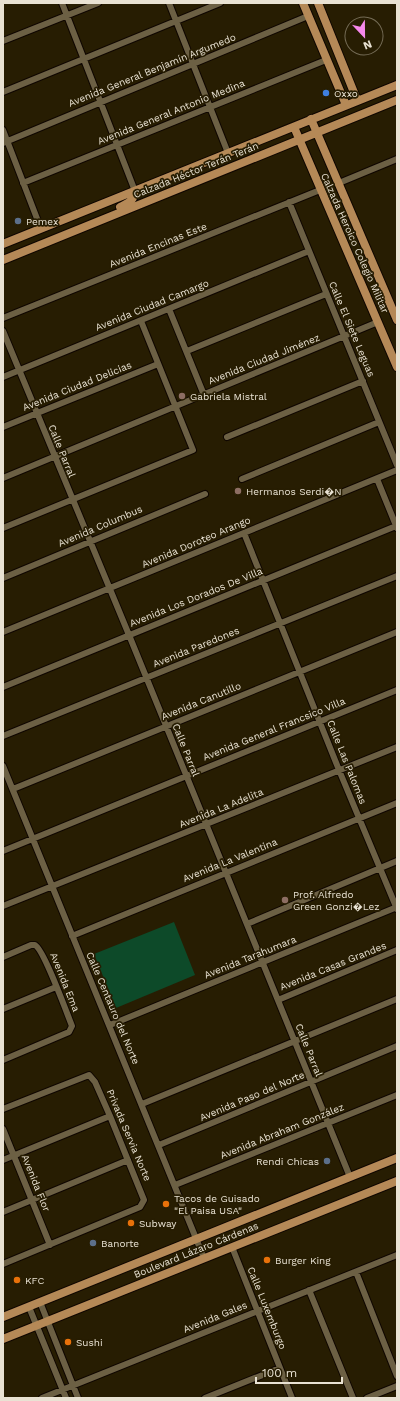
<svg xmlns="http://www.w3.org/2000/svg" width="400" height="1401" viewBox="0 0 400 1401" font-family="'Work Sans',sans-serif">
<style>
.green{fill:#0d4a29}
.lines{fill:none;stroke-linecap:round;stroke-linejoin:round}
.minor-casing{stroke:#0f0600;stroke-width:8}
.major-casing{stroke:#0f0600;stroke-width:10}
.minor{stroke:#6c6044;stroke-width:6}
.major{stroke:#b58957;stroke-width:8}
.shop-dot{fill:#3f7fe0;stroke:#271d02;stroke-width:1.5}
.service-dot{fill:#5c6f8a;stroke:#271d02;stroke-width:1.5}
.education-dot{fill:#8d6e63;stroke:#271d02;stroke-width:1.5}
.food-dot{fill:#e8710a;stroke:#271d02;stroke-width:1.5}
.labels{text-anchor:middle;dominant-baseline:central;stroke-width:3.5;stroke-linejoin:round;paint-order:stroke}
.street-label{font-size:10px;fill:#e9e2d3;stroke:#271d02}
.poi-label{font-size:10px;fill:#e9e2d3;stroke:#271d02;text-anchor:start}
</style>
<rect width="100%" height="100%" fill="#271d02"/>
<path class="green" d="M174 922 195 975 116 1008 94 954Z"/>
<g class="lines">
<defs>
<path id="minor" d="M62 3 135 191
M169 3 228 153
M3 41 98 3
M3 92 220 3
M3 130 41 229
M3 143 308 16
M23 183 326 60
M339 183 397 159
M289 202 397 465
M169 309 204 395
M3 318 320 190
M3 331 129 635 350 1177
M187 351 326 294
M3 377 309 251
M3 427 158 364
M227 437 363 381
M3 478 378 322
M242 479 379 422
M377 479 397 528
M3 528 193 450 141 321
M244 533 339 770 397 909
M3 578 205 494
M3 632 397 470
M3 687 396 526
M3 736 397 576
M3 766 204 1258
M13 789 397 632
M3 851 397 690
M3 906 397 747
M247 924 397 861
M72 936 397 803
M3 957 31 945H35C44 950 66 1011 72 1026L69 1032 3 1060
M278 1000 397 950
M3 1009 56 987
M110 1025 397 907
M142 1104 397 999
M3 1109 89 1075 95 1082 110 1116 144 1200 140 1207 3 1264
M3 1129 50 1245
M159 1145 397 1046
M3 1160 110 1116
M175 1185 397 1095
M3 1212 128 1160
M232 1247 292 1398
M356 1272 397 1376
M309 1290 353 1398
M40 1302 78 1398
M29 1307 66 1398
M42 1398 397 1255
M205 1398 280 1368
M367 1398 397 1386"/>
<path id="major" d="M303 3 346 105
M318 3 357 100
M311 119 397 320
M294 127 397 367
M120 207C128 203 134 201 135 191
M3 244 397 85
M3 260 397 100
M3 1317 397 1158
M3 1339 397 1181"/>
</defs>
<use href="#minor" class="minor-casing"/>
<use href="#major" class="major-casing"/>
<use href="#minor" class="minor"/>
<use href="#major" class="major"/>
</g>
<circle class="shop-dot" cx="326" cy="93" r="4"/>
<g class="service-dot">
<circle cx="18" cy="221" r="4"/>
<circle cx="327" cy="1161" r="4"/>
<circle cx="93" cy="1243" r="4"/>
</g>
<g class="education-dot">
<circle cx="182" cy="396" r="4"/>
<circle cx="238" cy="491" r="4"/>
<circle cx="285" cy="900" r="4"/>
</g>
<g class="food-dot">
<circle cx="166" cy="1204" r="4"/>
<circle cx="131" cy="1223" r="4"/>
<circle cx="267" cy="1260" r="4"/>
<circle cx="17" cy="1280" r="4"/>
<circle cx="68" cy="1342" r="4"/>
</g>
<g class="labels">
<g class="street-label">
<text transform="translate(152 70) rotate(-22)">Avenida General Benjamín Argumedo</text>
<text transform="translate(171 112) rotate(-22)">Avenida General Antonio Medina</text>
<text transform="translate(196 170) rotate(-22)">Calzada Héctor Terán Terán</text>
<text transform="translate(355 243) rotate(66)">Calzada Heroico Colegio Militar</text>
<text transform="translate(158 245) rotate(-22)">Avenida Encinas Este</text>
<text transform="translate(152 305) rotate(-22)">Avenida Ciudad Camargo</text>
<text transform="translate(352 329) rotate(67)">Calle El Siete Leguas</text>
<text transform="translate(264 359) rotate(-22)">Avenida Ciudad Jiménez</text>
<text transform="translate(77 386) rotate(-22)">Avenida Ciudad Delicias</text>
<text transform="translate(62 451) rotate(68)">Calle Parral</text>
<text transform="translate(100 526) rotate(-23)">Avenida Columbus</text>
<text transform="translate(196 542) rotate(-23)">Avenida Doroteo Arango</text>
<text transform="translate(196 597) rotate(-22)">Avenida Los Dorados De Villa</text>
<text transform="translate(196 647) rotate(-22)">Avenida Paredones</text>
<text transform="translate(201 701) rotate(-22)">Avenida Canutillo</text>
<text transform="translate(274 729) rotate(-22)">Avenida General Francsico Villa</text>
<text transform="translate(186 750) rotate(68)">Calle Parral</text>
<text transform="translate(347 762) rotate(68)">Calle Las Palomas</text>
<text transform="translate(221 808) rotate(-22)">Avenida La Adelita</text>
<text transform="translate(230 860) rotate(-22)">Avenida La Valentina</text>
<text transform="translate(250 957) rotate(-22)">Avenida Tarahumara</text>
<text transform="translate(333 966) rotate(-22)">Avenida Casas Grandes</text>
<text transform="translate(65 982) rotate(68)">Avenida Ema</text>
<text transform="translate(113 1008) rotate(67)">Calle Centauro del Norte</text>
<text transform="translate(309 1050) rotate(68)">Calle Parral</text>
<text transform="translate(252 1096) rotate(-23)">Avenida Paso del Norte</text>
<text transform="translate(282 1131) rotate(-22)">Avenida Abraham González</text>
<text transform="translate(129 1135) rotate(67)">Privada Servia Norte</text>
<text transform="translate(36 1183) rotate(68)">Avenida Flor</text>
<text transform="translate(196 1250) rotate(-22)">Boulevard Lázaro Cárdenas</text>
<text transform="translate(267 1308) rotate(68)">Calle Luxemburgo</text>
<text transform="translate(215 1317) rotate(-22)">Avenida Gales</text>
</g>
<g class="poi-label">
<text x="334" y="93">Oxxo</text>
<text x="26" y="221">Pemex</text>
<text x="190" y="396">Gabriela Mistral</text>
<text x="246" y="491">Hermanos Serdi�N</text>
<text x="293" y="894">Prof. Alfredo<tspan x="293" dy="12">Green Gonzi�Lez</tspan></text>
<text x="319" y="1161" text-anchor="end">Rendi Chicas</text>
<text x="174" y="1198">Tacos de Guisado<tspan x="174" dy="12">"El Paisa USA"</tspan></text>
<text x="139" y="1223">Subway</text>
<text x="101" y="1243">Banorte</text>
<text x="275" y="1260">Burger King</text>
<text x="25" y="1280">KFC</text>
<text x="76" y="1342">Sushi</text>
</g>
</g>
<rect width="400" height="1401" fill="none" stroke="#e9e2d3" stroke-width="8"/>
<g transform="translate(364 36) rotate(158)"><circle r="19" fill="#271d02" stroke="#756c56"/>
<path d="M0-3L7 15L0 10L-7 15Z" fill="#f788ec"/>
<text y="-6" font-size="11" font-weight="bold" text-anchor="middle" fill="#e9e2d3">N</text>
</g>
<path d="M256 1377v6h86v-6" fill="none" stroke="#e9e2d3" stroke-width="2"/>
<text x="262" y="1377" font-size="12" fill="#e9e2d3" stroke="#271d02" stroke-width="3" paint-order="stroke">100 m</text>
</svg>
